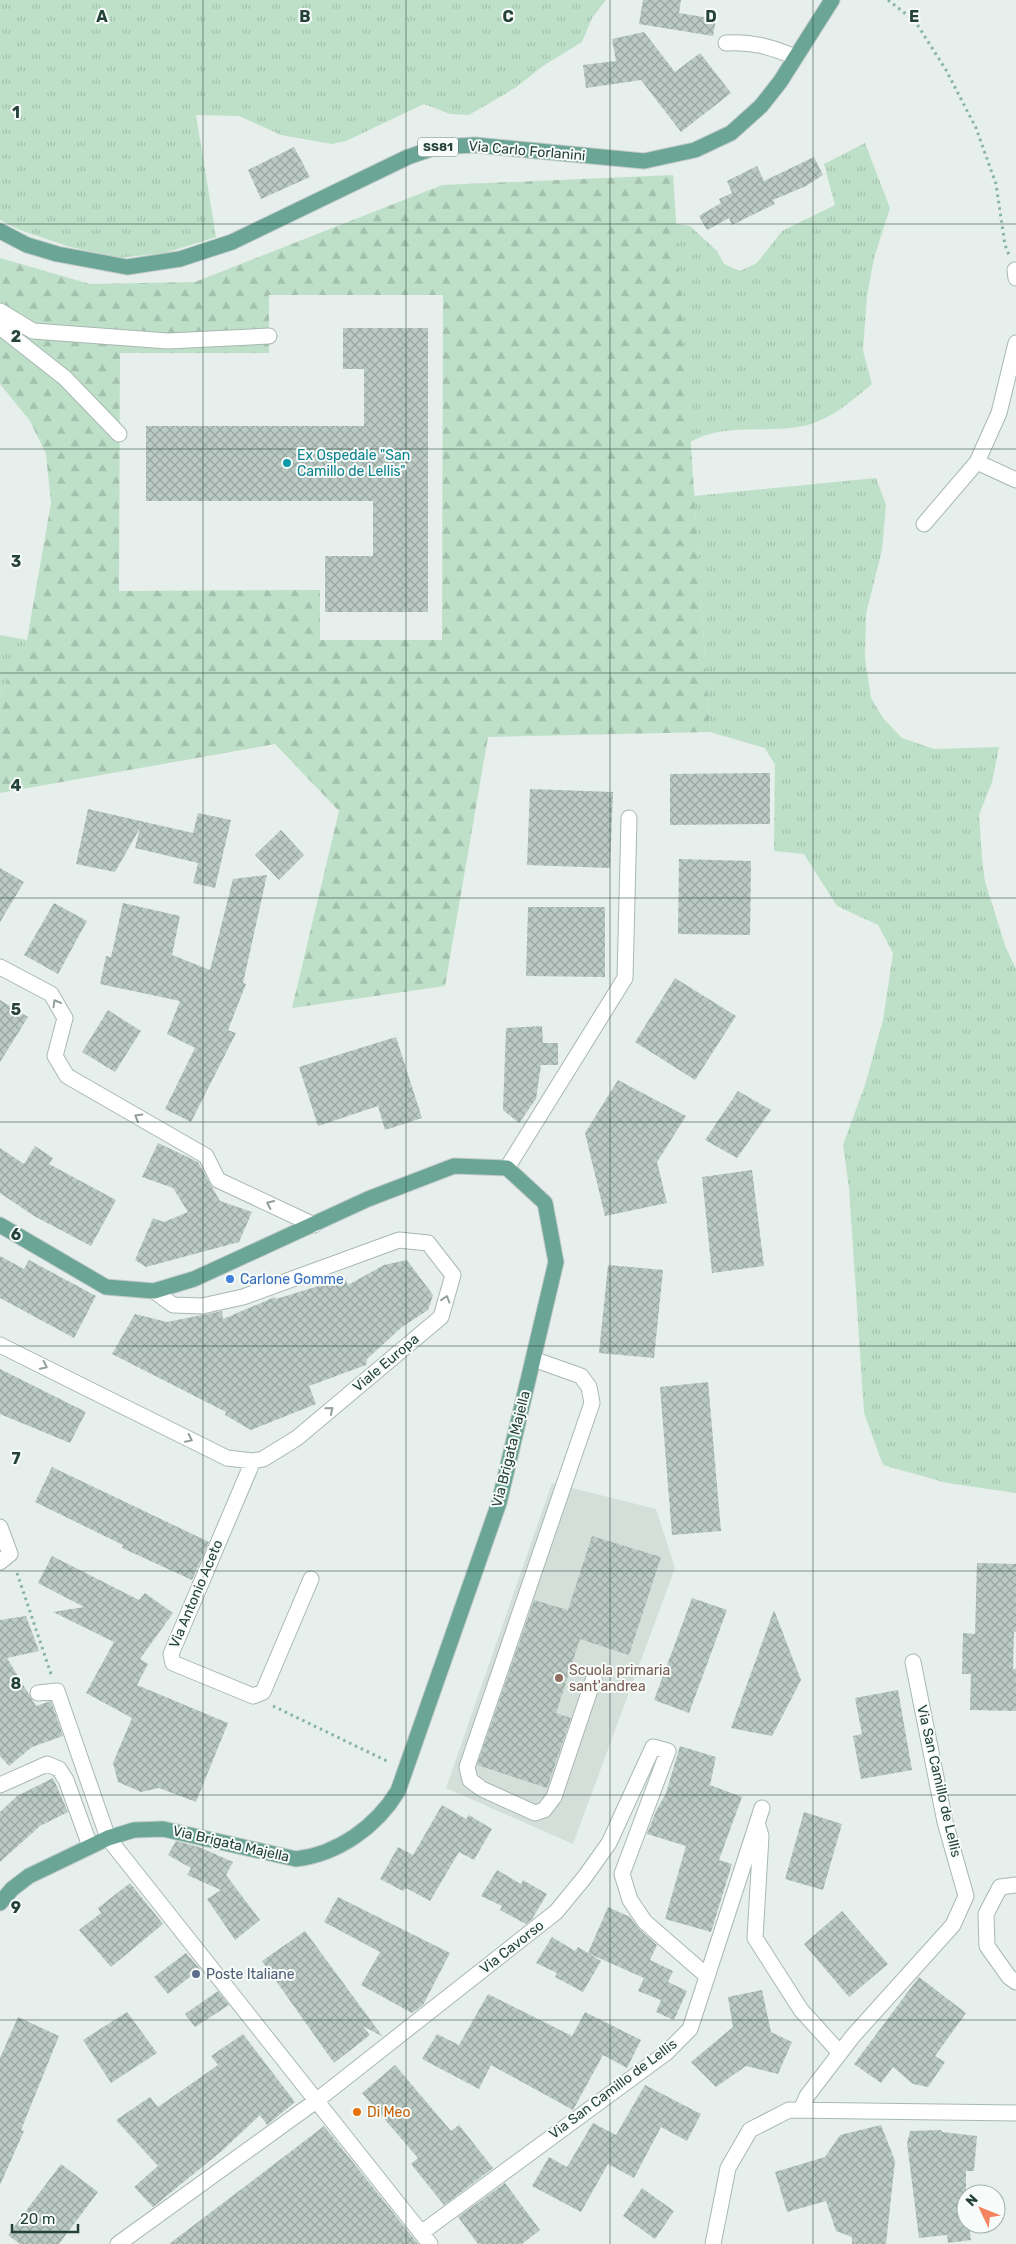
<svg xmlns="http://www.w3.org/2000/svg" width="1016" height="2244" viewBox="0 0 1016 2244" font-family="Rubik,sans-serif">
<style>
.built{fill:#d4dfda}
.grass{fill:url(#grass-tufts)}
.forest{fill:url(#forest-firs);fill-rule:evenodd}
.building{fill:url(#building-cross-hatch)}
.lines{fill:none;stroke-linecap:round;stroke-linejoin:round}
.minor-casing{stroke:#a8b8b2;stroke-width:17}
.major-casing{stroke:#c2cac8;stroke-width:17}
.path{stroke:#86b3a5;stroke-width:3;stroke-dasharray:2.5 4;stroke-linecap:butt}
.minor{stroke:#fff;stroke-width:15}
.major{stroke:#6aa596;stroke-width:15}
.oneway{stroke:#92a09c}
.grid{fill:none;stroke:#24423a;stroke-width:1;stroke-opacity:0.55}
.culture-dot{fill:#0f9aa8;stroke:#f7fbf9;stroke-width:2}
.shop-dot{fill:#3f7fe0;stroke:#f7fbf9;stroke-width:2}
.education-dot{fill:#8d6e63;stroke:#f7fbf9;stroke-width:2}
.service-dot{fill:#5c6f8a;stroke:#f7fbf9;stroke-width:2}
.food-dot{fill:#e8710a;stroke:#f7fbf9;stroke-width:2}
.labels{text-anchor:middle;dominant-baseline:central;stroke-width:4;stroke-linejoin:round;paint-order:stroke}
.shield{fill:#f7fbf9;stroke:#637a73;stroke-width:1}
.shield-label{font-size:12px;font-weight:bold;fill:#24423a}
.street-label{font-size:14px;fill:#24423a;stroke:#f7fbf9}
.culture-label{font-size:14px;fill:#0d838f;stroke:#f7fbf9;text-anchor:start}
.shop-label{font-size:14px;fill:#366cbe;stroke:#f7fbf9;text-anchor:start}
.education-label{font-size:14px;fill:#785e54;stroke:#f7fbf9;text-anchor:start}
.service-label{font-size:14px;fill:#4e5e75;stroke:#f7fbf9;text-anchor:start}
.food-label{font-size:14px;fill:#c56008;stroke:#f7fbf9;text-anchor:start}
.grid-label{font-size:16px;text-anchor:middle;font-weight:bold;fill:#24423a;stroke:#f7fbf9;stroke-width:4;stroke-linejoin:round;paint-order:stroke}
</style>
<defs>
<pattern id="grass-tufts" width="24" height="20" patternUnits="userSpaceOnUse" patternTransform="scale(1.25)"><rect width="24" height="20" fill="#bfe0c8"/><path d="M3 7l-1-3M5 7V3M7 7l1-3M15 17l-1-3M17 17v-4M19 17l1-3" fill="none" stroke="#a4c1ad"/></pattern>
<pattern id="forest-firs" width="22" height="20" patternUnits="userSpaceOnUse" patternTransform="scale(1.25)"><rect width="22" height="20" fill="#bfe0c8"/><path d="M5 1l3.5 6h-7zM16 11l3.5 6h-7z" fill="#a4c1ad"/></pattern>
<pattern id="building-cross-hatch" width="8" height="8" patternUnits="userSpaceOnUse" patternTransform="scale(1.25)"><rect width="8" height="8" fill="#bbcac4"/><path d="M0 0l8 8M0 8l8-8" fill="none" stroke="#98a6a0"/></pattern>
</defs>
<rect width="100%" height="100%" fill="#e6efeb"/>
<path class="built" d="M552 1483 656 1509 675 1568 573 1844 446 1788Z"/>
<path class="grass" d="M0 0H606L592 18 582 42 543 66 515 88 469 115 450 114 424 104 346 141 332 144 281 135 239 116 196 115 216 237 165 253 118 258 67 246 20 230 0 220Z
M865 143 890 208 874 258 867 296 863 351 872 384C851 401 831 420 803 426 765 434 726 422 690 442L676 224 690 226 717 251 724 264 740 271 757 263 782 231 835 205 824 164Z
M876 478 886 505 882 550 866 614 865 658 871 698 883 718 902 738 934 749 999 747 992 782 979 815 982 857 985 882 1006 948 1016 969V1493L947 1483 883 1465 864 1413 849 1188 843 1145 865 1085 883 1020 893 953 878 925 837 906 804 854 774 851 775 765 765 748 710 732 694 496Z
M0 635 27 640 0 696Z"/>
<path class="forest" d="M673 175 710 732 488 737 445 986 292 1008 339 811 275 744 0 793V696L27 640 51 503 46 454 30 421 0 384V258L90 284 195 282 442 185ZM269 295H443L442 640H320V590L119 591 120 353H269Z"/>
<path class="building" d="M643 0H681L679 13 716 19 713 36 639 24Z
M644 32 675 72 700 53 731 93 681 132 641 80 586 88 583 65 616 61 612 39Z
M294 147 310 177 261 199 248 170Z
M814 157 823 175 806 186 773 200 775 204 732 225 729 218 707 230 699 216 721 203 719 199 732 193 727 181 757 166 764 181Z
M343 328H428V612H325V556H373V501H146V426H364V369H343Z
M770 773V824L670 825V774Z
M530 789 613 792 610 868 527 865Z
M88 809 193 833 198 813 231 820 215 888 193 883 198 863 135 848 140 828 115 872 76 864Z
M281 830 304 855 279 880 255 855Z
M679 859 751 861 750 935 678 934Z
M0 868 24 882 0 922Z
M267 875 243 983 246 984 228 1030 236 1033 191 1122 165 1109 195 1048 167 1034 180 1001 100 984 106 956 111 957 123 903 180 916 172 955 210 970 233 879Z
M54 903 87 921 58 974 24 955Z
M528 907H605V977L526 976Z
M675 978 736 1016 695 1080 635 1042Z
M0 1000 28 1017 0 1062Z
M108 1010 141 1031 115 1072 82 1052Z
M542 1026 543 1043H558V1065H541L536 1099 519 1123 503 1110 506 1028Z
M396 1037 422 1118 385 1130 378 1106 318 1126 299 1067Z
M618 1080 686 1116 657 1162 667 1203 605 1216 585 1133Z
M738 1091 771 1110 737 1158 705 1140Z
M158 1143 198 1162 220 1201 252 1212 239 1242 146 1267 135 1260 153 1218 164 1222 188 1212 173 1188 142 1177Z
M35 1146 53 1158 49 1164 116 1200 91 1246 34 1216 0 1193V1148L24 1164Z
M752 1170 764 1266 712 1273 702 1177Z
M0 1256 24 1269 29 1260 96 1296 74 1338 0 1298Z
M407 1260 433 1295 428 1310 402 1327 367 1359 366 1365 309 1386 316 1404 251 1430 225 1415 226 1412 112 1354 135 1314 167 1322 222 1311 223 1319 275 1297 276 1299 345 1278 348 1285 384 1265Z
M608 1265 663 1270 654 1358 599 1353Z
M0 1369 86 1412 70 1443 0 1414Z
M708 1382 721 1531 672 1535 660 1387Z
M52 1467 209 1542 192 1580 122 1548 123 1545 35 1502Z
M592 1536 661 1557 629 1655 580 1639 556 1713 571 1718 547 1788 477 1765 534 1600 568 1610Z
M52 1556 139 1600 145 1593 173 1613 140 1659 148 1664 137 1685 228 1723 196 1802 159 1788 141 1792 118 1782 113 1763 132 1718 86 1693 114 1642 53 1612 84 1607 38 1583Z
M977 1563 1016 1564V1632H1014L1013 1669H1016V1711L970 1710 971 1674H962L963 1633 975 1634Z
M692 1598 727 1610 689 1713 654 1700Z
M774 1610 801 1680 772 1736 731 1728Z
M26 1616 39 1651 7 1658 36 1706 51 1701 63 1736 32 1747 9 1766 0 1756V1620Z
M898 1690 912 1770 861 1779 853 1736 862 1734 855 1698Z
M680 1746 716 1757 710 1785 742 1797 719 1860 732 1864 711 1932 665 1919 686 1846 647 1834 656 1811 666 1793Z
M53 1778 68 1812 40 1826 0 1862V1812L17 1796Z
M442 1805 466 1819 469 1815 492 1829 474 1860 459 1852 430 1901 406 1888 403 1891 380 1879 398 1847 413 1855Z
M804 1812 842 1824 823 1890 785 1879Z
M176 1841 199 1847 233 1862 226 1875 260 1920 235 1940 207 1899 221 1890 187 1875 191 1868 168 1855Z
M497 1870 521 1884 523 1880 547 1894 532 1919 526 1924 500 1910 502 1906 481 1896Z
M130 1883 163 1924 111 1967 79 1930 101 1913 98 1908Z
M338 1897 450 1953 423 2005 412 2013 361 1985 380 1952 324 1922Z
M608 1907 630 1917 639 1929 657 1945 650 1960 673 1971 668 1982 687 1991 674 2020 656 2012 661 2000 638 1991 644 1978 590 1954 601 1961 583 1992 555 1977 557 1973 536 1963 552 1937 575 1951 578 1947 588 1953Z
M842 1911 888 1964 849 1997 804 1944Z
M305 1931 383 2037 363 2026 370 2035 334 2063 262 1961Z
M186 1953 200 1969 168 1994 154 1977Z
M919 1977 966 2013 935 2056 945 2062 928 2087 913 2084 893 2067 881 2083 854 2064Z
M762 1990 771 2032 792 2042 778 2074 746 2066 716 2087 691 2062 733 2027 728 1997Z
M218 1991 229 2005 195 2027 185 2014Z
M488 1994 572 2036 585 2012 641 2040 627 2068 603 2055 573 2110 491 2065 479 2089 422 2059 437 2034 459 2045Z
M127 2012 157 2053 111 2083 83 2040Z
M18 2017 59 2036 21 2130 24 2131 0 2185V2058Z
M243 2034 295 2102 267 2125 260 2115 223 2150 153 2207 134 2187 158 2166 116 2120 150 2097 158 2107 218 2065 211 2056Z
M395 2065 451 2131 459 2125 493 2168 444 2205 411 2164 418 2158 362 2093Z
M645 2085 701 2114 687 2141 661 2127 634 2178 608 2164 581 2212 532 2186 549 2157 567 2167 593 2123 616 2135Z
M881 2125 895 2161 886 2244H852V2237L836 2231 826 2201 787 2212 775 2172 825 2157 840 2135Z
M324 2126 418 2244H169L294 2149Z
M941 2130 942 2132 977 2136 974 2171H966V2224H969L971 2240 948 2243 947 2235 919 2238 907 2143 910 2131Z
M61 2164 98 2192 59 2244H20L8 2235Z
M505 2183 540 2230 522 2244H478L458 2217Z
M642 2188 674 2211 655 2239 623 2216Z"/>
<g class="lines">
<defs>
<path id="minor" d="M726 43C751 41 772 47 795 57
M1015 270 1016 278
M0 311 33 331 168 341 269 336
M0 327 65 378 119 434
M977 462 1016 480
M924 524 977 462 999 413 1016 343
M0 967 51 994 65 1018 55 1056 67 1076 206 1156 218 1180 314 1225
M507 1168 625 978 629 818
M0 1345 227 1458 253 1461 263 1459 297 1438 441 1317 453 1275 428 1243 399 1240 243 1297 202 1306 173 1305 154 1291
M533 1359 581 1376 589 1387 592 1403 467 1767 470 1780 482 1789 535 1813 544 1810 554 1797 594 1678
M253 1461 171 1654 173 1663 253 1696 263 1692 311 1579
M0 1527 10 1554 0 1562
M38 1693 57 1691 108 1838 430 2244
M0 1785 47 1764 59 1769 66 1780 90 1846
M758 1826 761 1836 755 1938 801 2010 840 2053
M1016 1885 1000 1887 986 1914 987 1946 1009 1977 1016 1982
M801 2110 807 2096 853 2036 953 1925 966 1896 945 1822 913 1662
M421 2233 666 2053 690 2029 762 1808
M118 2244 316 2101 556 1912 584 1878 609 1843 653 1747 668 1751 622 1874 630 1900 645 1922 707 1976
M713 2244 728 2168 750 2130 789 2110 1016 2113"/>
<path id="major" d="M0 231 27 245 57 254 127 267 180 259 232 242 408 157 437 147 475 145 644 161 695 150 731 133 761 106 780 82 832 0
M0 1225 106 1287 154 1291 194 1279 368 1199 454 1166 507 1168 545 1203 556 1262 499 1503 398 1791C376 1827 338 1854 296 1859L163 1829 134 1830 108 1838 29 1876 12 1889 0 1903"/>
</defs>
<use href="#minor" class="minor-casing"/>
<use href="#major" class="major-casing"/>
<path class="path" d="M888 0 915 21 946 70 976 128 996 184 1005 245 1009 255
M17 1573 51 1674
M273 1706 389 1762"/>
<use href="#minor" class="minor"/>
<use href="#major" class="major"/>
</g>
<defs><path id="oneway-chevron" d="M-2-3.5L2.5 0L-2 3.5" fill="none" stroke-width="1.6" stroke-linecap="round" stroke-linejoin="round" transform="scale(1.25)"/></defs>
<g class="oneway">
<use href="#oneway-chevron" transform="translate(56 1003) rotate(-120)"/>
<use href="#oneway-chevron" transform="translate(138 1117) rotate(-150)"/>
<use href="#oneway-chevron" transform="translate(270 1204) rotate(-155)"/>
<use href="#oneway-chevron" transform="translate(446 1299) rotate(-73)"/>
<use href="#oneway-chevron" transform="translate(44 1366) rotate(26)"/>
<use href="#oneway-chevron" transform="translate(330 1410) rotate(-40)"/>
<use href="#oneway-chevron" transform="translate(189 1439) rotate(26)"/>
</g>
<path class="grid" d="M203 0V2244M406 0V2244M610 0V2244M813 0V2244M0 224H1016M0 449H1016M0 673H1016M0 898H1016M0 1122H1016M0 1346H1016M0 1571H1016M0 1795H1016M0 2020H1016"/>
<circle class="culture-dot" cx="287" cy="463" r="5"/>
<circle class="shop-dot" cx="230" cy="1279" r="5"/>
<circle class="education-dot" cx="559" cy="1678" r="5"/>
<circle class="service-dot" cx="196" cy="1974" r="5"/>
<circle class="food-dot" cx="357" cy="2112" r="5"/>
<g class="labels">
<rect class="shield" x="418" y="137.5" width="40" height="19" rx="4"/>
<g class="shield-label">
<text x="438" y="147">SS81</text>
</g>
<g class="street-label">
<text transform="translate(527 151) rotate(5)">Via Carlo Forlanini</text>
<text transform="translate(386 1363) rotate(-40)">Viale Europa</text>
<text transform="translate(511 1449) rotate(-76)">Via Brigata Majella</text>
<text transform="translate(196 1594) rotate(-67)">Via Antonio Aceto</text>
<text transform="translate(939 1781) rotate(77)">Via San Camillo de Lellis</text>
<text transform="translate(231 1844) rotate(13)">Via Brigata Majella</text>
<text transform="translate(512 1947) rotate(-38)">Via Cavorso</text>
<text transform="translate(613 2089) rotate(-37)">Via San Camillo de Lellis</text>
</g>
<g class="culture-label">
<text x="297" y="455">Ex Ospedale "San<tspan x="297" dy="16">Camillo de Lellis"</tspan></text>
</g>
<g class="shop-label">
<text x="240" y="1279">Carlone Gomme</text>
</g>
<g class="education-label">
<text x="569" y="1670">Scuola primaria<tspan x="569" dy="16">sant'andrea</tspan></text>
</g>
<g class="service-label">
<text x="206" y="1974">Poste Italiane</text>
</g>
<g class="food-label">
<text x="367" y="2112">Di Meo</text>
</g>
</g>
<g class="grid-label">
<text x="102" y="22">A</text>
<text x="305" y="22">B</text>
<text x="508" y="22">C</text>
<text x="711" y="22">D</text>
<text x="914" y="22">E</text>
<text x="16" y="118">1</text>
<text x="16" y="342">2</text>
<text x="16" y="567">3</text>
<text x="16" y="791">4</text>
<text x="16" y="1015">5</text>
<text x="16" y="1240">6</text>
<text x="16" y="1464">7</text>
<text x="16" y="1689">8</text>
<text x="16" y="1913">9</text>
</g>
<g transform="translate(981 2209) rotate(313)"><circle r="24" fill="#f7fbf9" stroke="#a3b1ad"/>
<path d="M0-4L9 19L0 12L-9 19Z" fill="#f4845f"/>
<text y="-8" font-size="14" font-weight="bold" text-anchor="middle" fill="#24423a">N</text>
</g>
<path d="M12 2224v8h66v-8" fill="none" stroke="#24423a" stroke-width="2.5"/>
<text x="20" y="2224" font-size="15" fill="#24423a" stroke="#f7fbf9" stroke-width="4" paint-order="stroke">20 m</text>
</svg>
